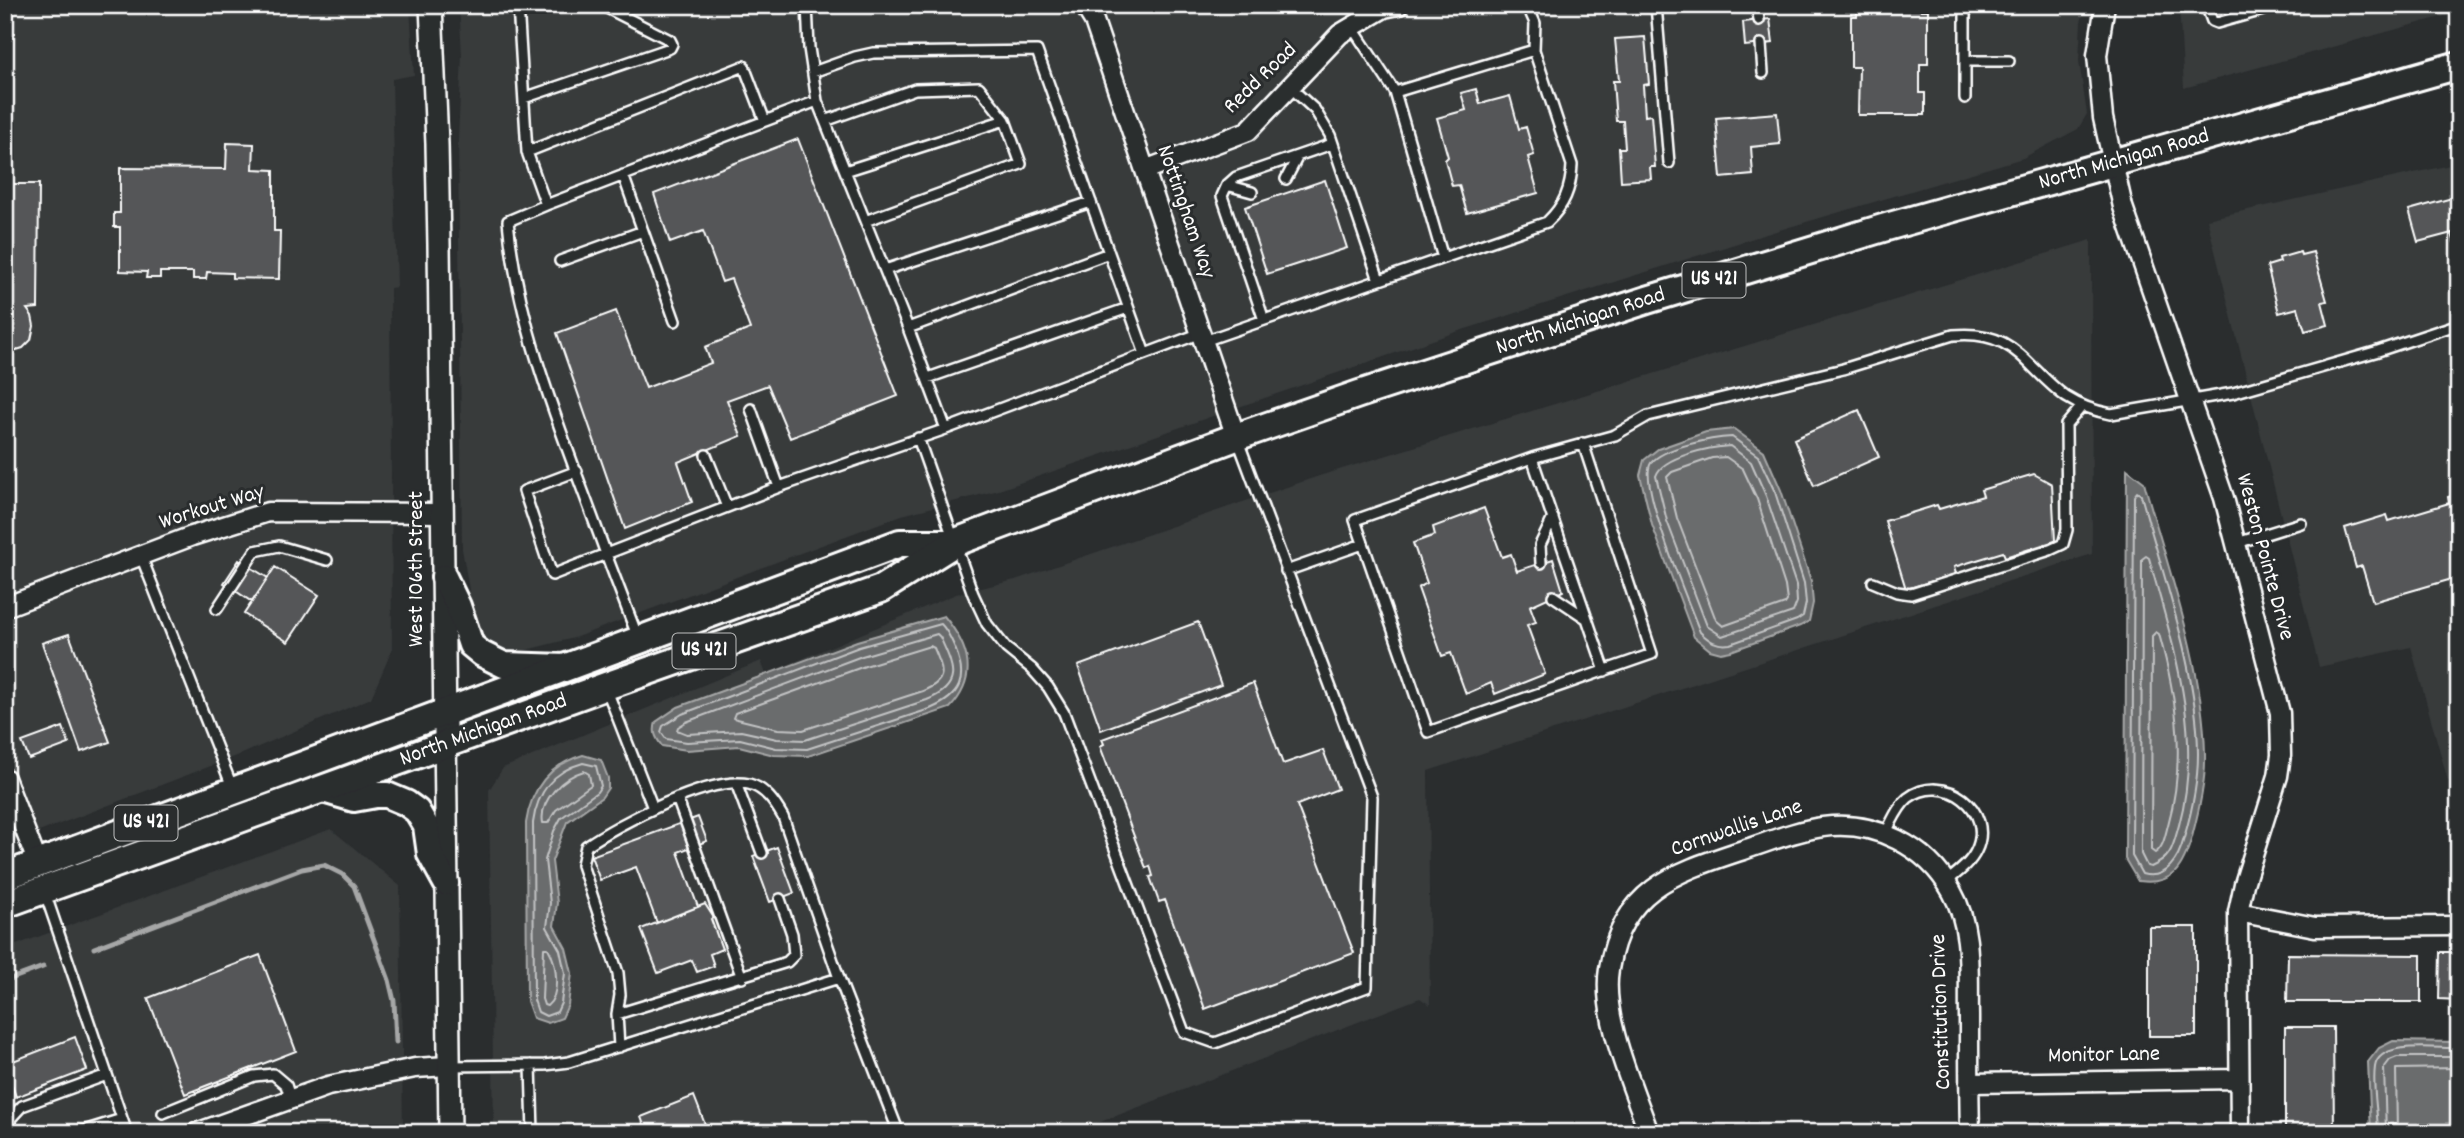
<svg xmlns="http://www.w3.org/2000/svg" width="2464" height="1138" viewBox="0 0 2464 1138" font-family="Dekko,sans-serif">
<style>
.built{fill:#373a3b}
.water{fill:#6a6c6d;stroke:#a6a7a7;stroke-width:2}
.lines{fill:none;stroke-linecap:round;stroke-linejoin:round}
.shore{stroke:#c3c4c5;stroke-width:2}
.stream{stroke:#a6a7a7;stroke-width:5}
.building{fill:#555758;stroke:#fff;stroke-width:2}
.service-casing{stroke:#fff;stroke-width:14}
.minor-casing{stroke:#fff;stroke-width:23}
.tertiary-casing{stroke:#fff;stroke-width:26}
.secondary-casing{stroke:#fff;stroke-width:30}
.primary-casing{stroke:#fff;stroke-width:32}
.service{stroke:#2a2d2e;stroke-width:9}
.minor{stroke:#2a2d2e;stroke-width:18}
.tertiary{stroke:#2a2d2e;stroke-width:21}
.secondary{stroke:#2a2d2e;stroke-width:24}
.primary{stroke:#2a2d2e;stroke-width:26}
.labels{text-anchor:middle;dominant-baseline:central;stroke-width:6;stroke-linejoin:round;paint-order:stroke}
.shield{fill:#2a2d2e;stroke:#bfc0c0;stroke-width:2}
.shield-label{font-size:21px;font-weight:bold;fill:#fff}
.street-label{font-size:23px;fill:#fff;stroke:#2a2d2e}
</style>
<rect width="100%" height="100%" fill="#2a2d2e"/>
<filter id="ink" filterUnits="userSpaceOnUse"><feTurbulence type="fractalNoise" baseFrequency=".0143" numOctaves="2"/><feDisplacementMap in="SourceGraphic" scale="14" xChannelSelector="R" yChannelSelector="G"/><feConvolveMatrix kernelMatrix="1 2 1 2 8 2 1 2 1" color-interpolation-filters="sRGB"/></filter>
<g filter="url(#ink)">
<path class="built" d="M5 5H410L414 75 392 79 397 287 390 288 392 650 371 698 242 754 5 845Z
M459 5H2086L2081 22 2079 61 2087 114 2078 129 2023 158 1776 231 1456 332 999 490 902 515 574 638 518 652 503 651 482 639 476 631 462 549 458 138 462 55Z
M2179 5H2459V12L2184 88Z
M2459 163V777L2448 781 2411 647 2319 667 2207 219Z
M2091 240 2092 554 1428 771 1430 1005 1420 998 1072 1133H494L489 790 503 768 761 661 766 674 956 594 1015 580 1319 476Z
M331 829 400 886 403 1133H5V949Z"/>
<path class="water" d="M1734 429 1764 451 1781 490 1811 581 1813 603 1809 621 1800 626 1731 651 1721 653 1710 650 1694 637 1652 525 1640 475 1644 460 1658 449 1706 432Z
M2127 469 2144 482C2168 569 2203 663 2205 753 2206 781 2199 810 2192 837 2183 868 2173 886 2138 881L2125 859Z
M944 616C969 646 979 677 950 708L808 756 774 755 739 746 687 750 662 746C655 737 653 732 656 722L678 707 857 641Z
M583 755 601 760 608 778V788L602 797 567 822 552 861 557 903 554 926 566 948 572 973 568 1005 562 1018 548 1023 533 1018 527 1001 526 823C531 789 549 765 583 755Z
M2393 1041 2459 1042V1133H2371L2368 1062 2379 1048Z"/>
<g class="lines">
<path class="shore" d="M1732 437 1758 456 1775 492 1804 583 1806 603 1803 616 1797 620 1730 644C1717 646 1709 641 1700 632 1690 606 1637 482 1651 463 1664 447 1712 438 1732 437Z
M1730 446 1751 462 1766 496 1796 585 1797 602 1793 612 1722 636 1707 626 1667 521 1656 476C1662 456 1712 447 1730 446Z
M1726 457 1743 469 1757 499 1785 586 1787 601 1785 604 1723 626 1716 620 1677 518 1667 477 1672 472 1712 458Z
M2137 492 2141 495C2163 576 2198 671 2198 754 2198 783 2192 811 2184 838 2179 858 2166 881 2142 874L2132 856 2134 496Z
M2146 556 2149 558C2173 646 2204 734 2179 825 2173 846 2172 858 2151 867L2147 866 2141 854 2142 559Z
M941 624C948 631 951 639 955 648 968 679 961 696 930 709L807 749 776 748 740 739 687 742 666 739 661 732 663 726 682 714 859 647Z
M2156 632 2159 634C2177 698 2186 761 2168 825 2165 835 2164 847 2155 853L2151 850 2152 636Z
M937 634 940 637C953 666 964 685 927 700L805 740 777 739 741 731 687 734 677 730 678 727 686 722 862 656Z
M930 646 934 648C943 670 949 680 923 691L803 730 778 729 733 718 735 713 865 666Z
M583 763 596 766 601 786 597 792 561 818 554 831 545 860 550 903 547 927 560 950 565 973 561 1003 557 1012 546 1016 538 1012 534 1000 533 823C537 793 553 771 583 763Z
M584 771 589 774 591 785 556 810 548 823H543C539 800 563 777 584 771Z
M544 948H548C557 963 561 995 547 1006L544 1005 542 999Z
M2378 1133C2378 1112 2372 1088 2375 1067 2379 1039 2438 1049 2459 1048
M2386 1133 2384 1068 2390 1060 2397 1057H2459
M2397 1133 2396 1069 2459 1068"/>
<path class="stream" d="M94 948 302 869 324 865 342 874 354 886 389 980 394 1001 396 1042
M5 981 43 967"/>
</g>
<path class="building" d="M1857 5H1920V10H1928V64H1920V93H1925V115H1858L1859 67H1851V16H1857Z
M1770 19 1773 43 1745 46 1743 22Z
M1645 37 1649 84 1643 85 1645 116 1651 115 1655 167H1650L1651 179 1621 181 1619 148H1625L1623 121H1616L1613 81H1619L1615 39Z
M1476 89 1480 104 1510 96 1519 129 1526 127 1534 155 1528 157 1538 193 1467 213 1459 185 1452 186 1445 160 1448 157 1437 118 1466 110 1461 93Z
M1777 113 1780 144 1751 147 1753 175 1721 178 1716 118Z
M798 139 898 396 790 438 768 385 727 400 741 436 678 462 692 502 625 529 557 333 616 311 646 388 711 363 705 347 750 329 731 279 722 282 703 231 670 243 654 194Z
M227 143 254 144 253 169 274 170V231H280L279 279 232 278V273L207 272 206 279H193V272H160V278H146L147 272 120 271V227H114V213H120V168L226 169Z
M1325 180 1347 248 1267 274 1245 207Z
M5 184H39L38 308 27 309 32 316 34 326 31 340 23 348 10 352 5 350Z
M2459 196V259L2452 233 2418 242 2409 210Z
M2300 252 2301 255 2313 252 2327 301 2322 302 2328 325 2305 331 2298 308 2279 313 2267 266 2280 262 2279 258Z
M1859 410 1879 457 1814 486 1794 439Z
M2034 474 2052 484 2055 541 2005 557 2003 552 1954 567 1956 574 1906 589 1885 521 1937 505 1939 509 1983 496 1981 490Z
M2459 494V577L2373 602 2362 566 2356 568 2345 528 2387 515 2389 521 2449 503 2448 497Z
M1484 508 1502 557 1511 554 1517 571 1553 559 1563 591 1530 606 1536 622 1527 625 1545 674 1495 694 1491 683 1466 694 1451 653 1442 656 1418 588 1427 583 1413 543 1435 535 1433 527Z
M239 560 268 578 252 602 224 583Z
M275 567 319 595 288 642 244 614Z
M1198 622 1221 685 1101 730 1078 666Z
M69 634 110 742 81 752 42 643Z
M1253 683 1283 764 1323 750 1338 789 1297 805 1354 953 1205 1009 1165 900 1159 902 1150 877 1153 876 1150 866 1146 868 1100 746 1104 744 1102 739Z
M63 727 69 744 29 759 22 742Z
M698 817 707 841 678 852 698 907 657 923 636 867 600 880 591 856Z
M777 847 794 893 770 902 753 856Z
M2455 854H2459V901H2455Z
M705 904 714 918 711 919 722 949 710 954 714 966 697 972 692 960 658 973 641 929Z
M2149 927H2196V1036H2149Z
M2440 952H2459V1000L2439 999Z
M2288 954 2421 955V1002H2287Z
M260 955 296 1051 185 1094 148 998Z
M2285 1027H2333L2334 1133H2285Z
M75 1037 87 1070 16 1097 5 1064Z
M218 1081 223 1095 201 1104 195 1090Z
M694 1096 708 1132 647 1133 641 1117Z"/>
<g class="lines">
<defs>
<path id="service" d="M518 5 527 152
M807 5 809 48 817 101 908 328 946 429
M1656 5 1669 163
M1757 5 1759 20
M1965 5V98
M2206 5 2212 21 2217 23 2281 5
M1352 27 1395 92 1534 50 1535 23 1527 5
M1761 44 1763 73
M1965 61H2009
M813 72 855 57 873 53 1037 51 1145 354
M1290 87 1315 110 1330 135 1379 280
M1395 92 1443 258
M524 98 670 48 672 44 670 40 601 5
M817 101 765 121 744 66 527 152 546 205 508 221C518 334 568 447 606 554L779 487 946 429 1201 333
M825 121 915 89 979 87 1005 120 1021 164 865 221
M845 171 1005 120
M623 175 675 321
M1286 179 1298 156
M1227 185 1252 192
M546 205 765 121
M560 261 643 231
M885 270 1091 202
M1264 320 1222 196 1227 185 1236 177 1332 144
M908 328 1109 253
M1204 341 1547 222C1564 206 1571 189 1572 165L1534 50
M928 378 1128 308
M751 409 779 487
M918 438 973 594 987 624 1006 648 1032 669 1048 687 1064 713 1184 1032 1215 1043 1367 987 1372 797 1237 438
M1583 443 1652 654 1428 732 1355 520 1532 458 1615 435 1648 416 1843 369 1953 335C2015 329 2024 366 2066 397 2080 406 2095 411 2111 414L2233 393 2375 352 2459 324
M706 455 727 507
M1532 458 1605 671
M577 471 524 491 552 575 606 554 638 638
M2237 543 2301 523
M141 556 233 789
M1541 563 1540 545 1553 518
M1286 571 1363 544
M1873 582 1897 592 1911 594 2050 550 2063 544 2067 530 2066 425 2082 406
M1553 596 1586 618
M217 609 255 551 279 546 327 560
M606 688 653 808
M736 783 762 853
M677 798 742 978
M1885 834C1892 822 1897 807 1908 798 1944 771 1996 810 1976 851 1970 864 1957 873 1946 882
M45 893 127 1133
M617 1014 787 962 794 955 792 934 780 899
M619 1047 617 1014 620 995 618 973 582 865 586 846C618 824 710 775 749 784 765 788 775 803 783 817L839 978 899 1133
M531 1065 533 1133
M448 1066 545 1065 569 1062 839 978
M163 1113 254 1076 273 1074 286 1085 291 1100
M11 1133 10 1119 22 1106 107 1075
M77 1133 122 1119"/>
<path id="minor" d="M1084 5 1094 21 1236 437
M2105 5 2097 55 2103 118 2123 207 2224 498 2280 713 2281 755 2278 776 2244 884 2238 912 2240 1133
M1145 170 1248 131 1340 34 1384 8 1399 5
M5 607 192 536 268 512 443 513
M5 778 38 864
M2238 912 2315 927 2459 926
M1969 1083 2239 1079
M196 1133 328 1086 415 1068 448 1066
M1649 1133C1633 1087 1601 1017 1609 969 1622 887 1677 872 1746 849 1771 841 1797 830 1823 827 1874 820 1927 846 1952 892 1973 929 1968 974 1969 1016 1969 1055 1969 1094 1970 1133"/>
<path id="tertiary" d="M431 5 437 144 439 245 450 1133"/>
<path id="secondary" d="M444 577 458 606 471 645 482 654 504 665 565 667
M320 789 354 799 376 795H387L406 803 417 811 426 826 430 854 446 883"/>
<g id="primary">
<path d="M5 876 900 543H954"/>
<path id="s1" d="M5 904 606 686 881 589 956 542 1236 437 1359 394 1647 300 1883 228 2459 65"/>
</g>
</defs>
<use href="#service" class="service-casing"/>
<use href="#minor" class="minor-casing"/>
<use href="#tertiary" class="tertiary-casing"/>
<use href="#secondary" class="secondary-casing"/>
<use href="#primary" class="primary-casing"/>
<use href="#service" class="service"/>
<use href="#minor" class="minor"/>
<use href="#tertiary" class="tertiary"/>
<use href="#secondary" class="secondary"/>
<use href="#primary" class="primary"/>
</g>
</g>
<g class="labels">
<g class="shield">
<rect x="1682.5" y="262.5" width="63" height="35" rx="5"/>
<rect x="672.5" y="633.5" width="63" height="35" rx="5"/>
<rect x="114.5" y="805.5" width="63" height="35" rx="5"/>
</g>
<g class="shield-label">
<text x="1714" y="280">US 421</text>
<text x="704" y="651">US 421</text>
<text x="146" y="823">US 421</text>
</g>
<g class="street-label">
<text transform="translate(1261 79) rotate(-44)">Redd Road</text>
<text stroke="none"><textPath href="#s1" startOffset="2249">North Michigan Road</textPath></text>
<text transform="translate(1185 212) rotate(71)">Nottingham Way</text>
<text stroke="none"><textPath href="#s1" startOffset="1682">North Michigan Road</textPath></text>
<text transform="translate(212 508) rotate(-17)">Workout Way</text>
<text transform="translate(2264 557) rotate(75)">Weston Pointe Drive</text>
<text transform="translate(417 569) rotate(-90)">West 106th Street</text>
<text stroke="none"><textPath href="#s1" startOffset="509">North Michigan Road</textPath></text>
<text transform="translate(1737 829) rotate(-19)">Cornwallis Lane</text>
<text transform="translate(1942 1012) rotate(-92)">Constitution Drive</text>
<text transform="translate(2104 1056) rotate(-1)">Monitor Lane</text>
</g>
</g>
<rect width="2464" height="1138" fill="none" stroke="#2a2d2e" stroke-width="28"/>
<rect x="14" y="14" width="2436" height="1110" fill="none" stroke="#fff" stroke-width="2.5" filter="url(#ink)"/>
</svg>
